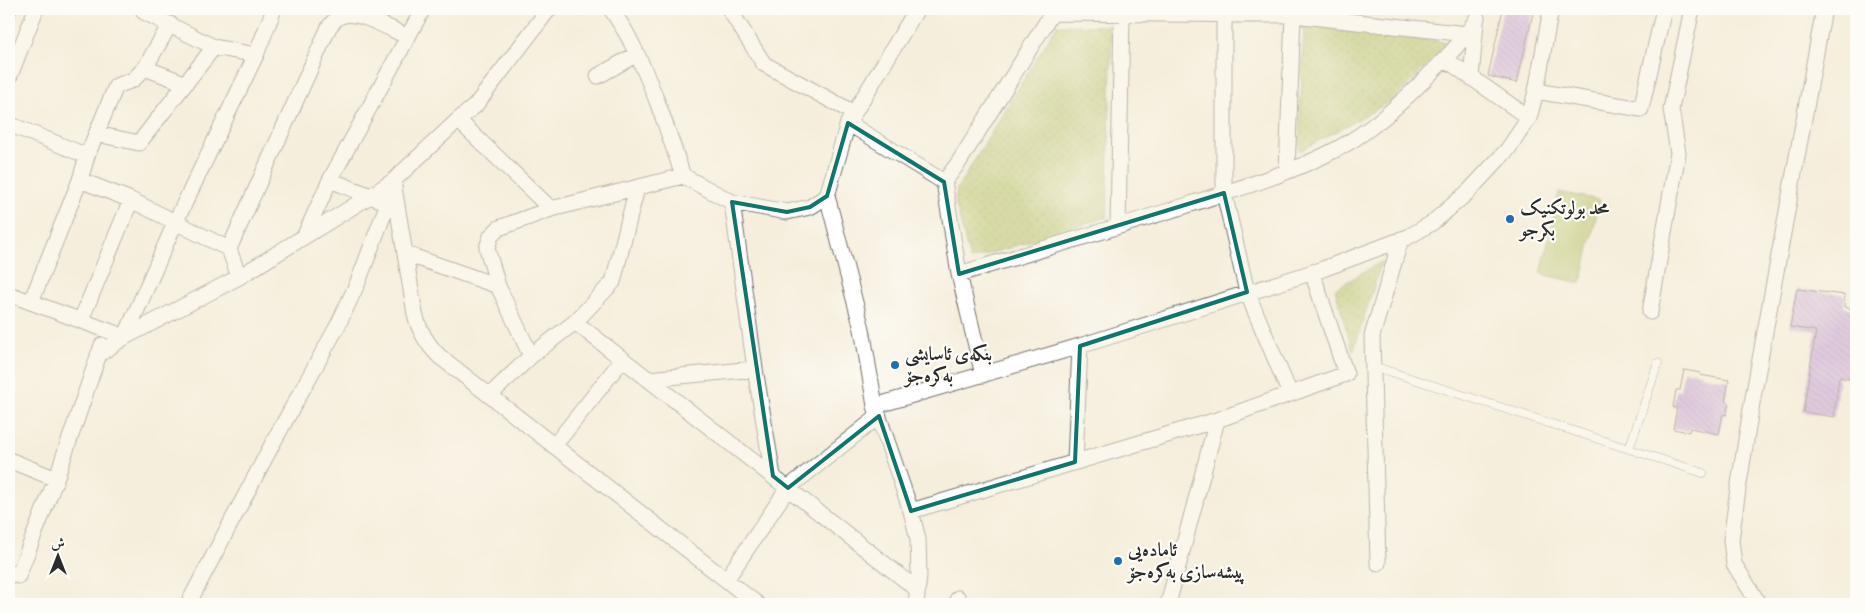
<svg xmlns="http://www.w3.org/2000/svg" width="1865" height="613" viewBox="0 0 1865 613" font-family="'Libre Bodoni',Amiri,serif">
<style>
.green{fill:url(#green-dots);stroke:#6e7648}
.pitch{fill:#b2c265;stroke:#6e7648}
.building{fill:url(#building-back-hatch)}
.lines{fill:none;stroke-linecap:round;stroke-linejoin:round}
.lane-casing{stroke:#726f69;stroke-width:9}
.street-casing{stroke:#726f69;stroke-width:17}
.lane{stroke:#fff;stroke-width:8}
.street{stroke:#fff;stroke-width:15}
.marked{fill:none;stroke:#0f766e;stroke-width:4;stroke-linejoin:round}
.poi-dot{fill:#1f6fb2;stroke:#fdfcf7;stroke-width:2}
.labels{text-anchor:middle;dominant-baseline:central;stroke-width:4.5;stroke-linejoin:round;paint-order:stroke}
.poi-label{font-size:19px;font-weight:bold;fill:#2b2b2b;stroke:#fdfcf7;text-anchor:start}
</style>
<defs>
<pattern id="green-dots" width="8" height="8" patternUnits="userSpaceOnUse" patternTransform="scale(1.25)"><rect width="8" height="8" fill="#b2c265"/><path d="M2 2h.1M6 6h.1" fill="none" stroke="#919e53" stroke-width="1.8" stroke-linecap="round"/></pattern>
<pattern id="building-back-hatch" width="6" height="6" patternUnits="userSpaceOnUse" patternTransform="scale(1.25)"><rect width="6" height="6" fill="#c49de0"/><path d="M-1 5l2 2M0 0l6 6M5-1l2 2" fill="none" stroke="#9f80b6"/></pattern>
</defs>
<rect width="100%" height="100%" fill="#fdfcf7"/>
<filter id="ink" filterUnits="userSpaceOnUse"><feTurbulence type="fractalNoise" baseFrequency=".02" numOctaves="2"/><feDisplacementMap in="SourceGraphic" scale="10" xChannelSelector="R" yChannelSelector="G"/><feConvolveMatrix kernelMatrix="1 2 1 2 8 2 1 2 1" color-interpolation-filters="sRGB"/></filter>
<filter id="wash" filterUnits="userSpaceOnUse"><feTurbulence type="fractalNoise" baseFrequency=".0096" numOctaves="4" result="noise"/><feDisplacementMap in="SourceGraphic" scale="20" xChannelSelector="R" yChannelSelector="G"/><feGaussianBlur stdDeviation="1.12" result="paint"/><feColorMatrix in="noise" values="0 0 0 0 0 0 0 0 0 0 0 0 0 0 0 0 0 1.4 0 .05"/><feComposite in="paint" operator="in"/></filter>
<g filter="url(#wash)">
<rect width="100%" height="100%" fill="#f6eedd"/>
<path class="green" d="M1057 25 1112 26 1107 217 970 260 955 201 957 189Z
M1304 26 1446 42 1431 61 1393 100 1300 151 1299 148Z
M1382 261 1353 352 1335 289Z"/>
<path class="pitch" d="M1559 192 1600 200 1581 283 1541 274Z"/>
<g id="blocks">
<path class="building" d="M1503 9H1534L1517 83 1488 76Z
M1797 289 1845 295 1844 307 1856 310V380L1839 377 1834 417 1803 412 1816 331 1790 327Z
M1684 370 1701 373 1700 375 1729 380 1725 402H1729L1726 415 1723 414 1719 434 1690 428 1689 432 1673 429 1677 408 1673 407 1676 390H1680Z"/>
</g>
</g>
<g filter="url(#ink)">
<use href="#blocks" fill-opacity="0" stroke="#726f69" stroke-width="1"/>
<g class="lines">
<defs>
<path id="lane" d="M1373 366 1703 473
M1629 449 1658 363"/>
<path id="street" d="M611 9C618 20 626 31 631 42 653 85 668 131 683 176L732 202 787 212 810 207 827 196
M729 9 764 64 854 113
M1224 9V193L1247 292 1290 394
M9 10V9
M144 12 214 47 256 55
M1445 59 1529 118
M145 68 184 83
M598 76 637 54
M1471 77 1476 23
M9 78 36 9
M1536 91 1641 109 1664 9
M458 120 551 209
M848 123 944 182
M9 124 87 156
M97 134 139 143 214 47
M1287 171 1293 15
M80 180 131 200 229 249 239 277
M330 180 378 199
M393 181 415 314C419 331 426 343 439 356L757 604
M732 202 755 369 773 476
M1118 226 1122 14
M304 237 330 180 423 9
M229 249 329 27C332 23 336 18 341 16 358 9 392 30 408 37
M406 254 498 286
M959 274C1037 251 1114 228 1191 204 1240 188 1292 173 1337 149 1371 131 1398 106 1425 79 1444 60 1463 42 1477 18
M9 294 125 337 175 223 256 55 274 9
M31 302 80 180 87 156 116 86 133 80 145 68 170 24
M1650 312 1678 153 1671 109 1692 9
M81 320 131 200
M575 322 918 590
M98 355 125 337 239 277 370 196 393 181 458 120 475 106 549 9
M531 356 498 286 487 248 491 236 499 228 551 209 683 176
M983 375 959 274 944 182 959 162 1052 13 1293 15 1467 34
M648 379 755 369
M490 395 531 356 575 322 613 282 637 188
M875 406 1080 346 1323 269 1408 237 1432 223 1468 192 1508 149 1529 118 1536 91 1551 9
M554 446 623 359
M9 460 56 479
M1075 462 1080 346
M911 511 1217 420 1346 374 1312 272
M1378 563 1372 336 1401 239
M9 572 18 576 56 479 102 345
M726 580 788 488 879 416
M188 604 275 439 338 325 358 282 388 203 392 187
M916 604 919 576 918 539 911 511 875 406 862 329 827 196 848 123 917 9
M957 604 958 598
M1168 604 1217 420
M1759 604 1734 564 1731 540 1737 496 1752 403 1824 9"/>
</defs>
<use href="#lane" class="lane-casing"/>
<use href="#street" class="street-casing"/>
<use href="#lane" class="lane"/>
<use href="#street" class="street"/>
</g>
</g>
<path d="M0 0H1865V613H0ZM848 123 944 182 959 274 1224 193 1247 292 1080 346 1075 462 911 511 879 416 788 488 773 476 732 202 787 212 810 207 827 196Z" fill="#f6eedd" fill-opacity=".55" fill-rule="evenodd"/>
<path class="marked" d="M848 123 944 182 959 274 1224 193 1247 292 1080 346 1075 462 911 511 879 416 788 488 773 476 732 202 787 212 810 207 827 196Z"/>
<g class="poi-dot">
<circle cx="1510" cy="219" r="5"/>
<circle cx="895" cy="365" r="5"/>
<circle cx="1118" cy="561" r="5"/>
</g>
<g class="labels">
<g class="poi-label">
<text x="1520" y="208">محد بولوتکنیک<tspan x="1520" dy="22">بکرجو</tspan></text>
<text x="905" y="354">بنکەی ئاسایشی<tspan x="905" dy="22">بەکرەجۆ</tspan></text>
<text x="1128" y="550">ئامادەیی<tspan x="1128" dy="22">پیشەسازی بەکرەجۆ</tspan></text>
</g>
</g>
<rect width="1865" height="613" fill="none" stroke="#fdfcf7" stroke-width="30"/>
<g transform="translate(58 556)" stroke="#fdfcf7" stroke-width="4" paint-order="stroke">
<path d="M0-4L9 19L0 12L-9 19Z" fill="#2b2b2b"/>
<text y="-8" font-size="14" font-weight="bold" text-anchor="middle" fill="#2b2b2b">ش</text>
</g>
</svg>
